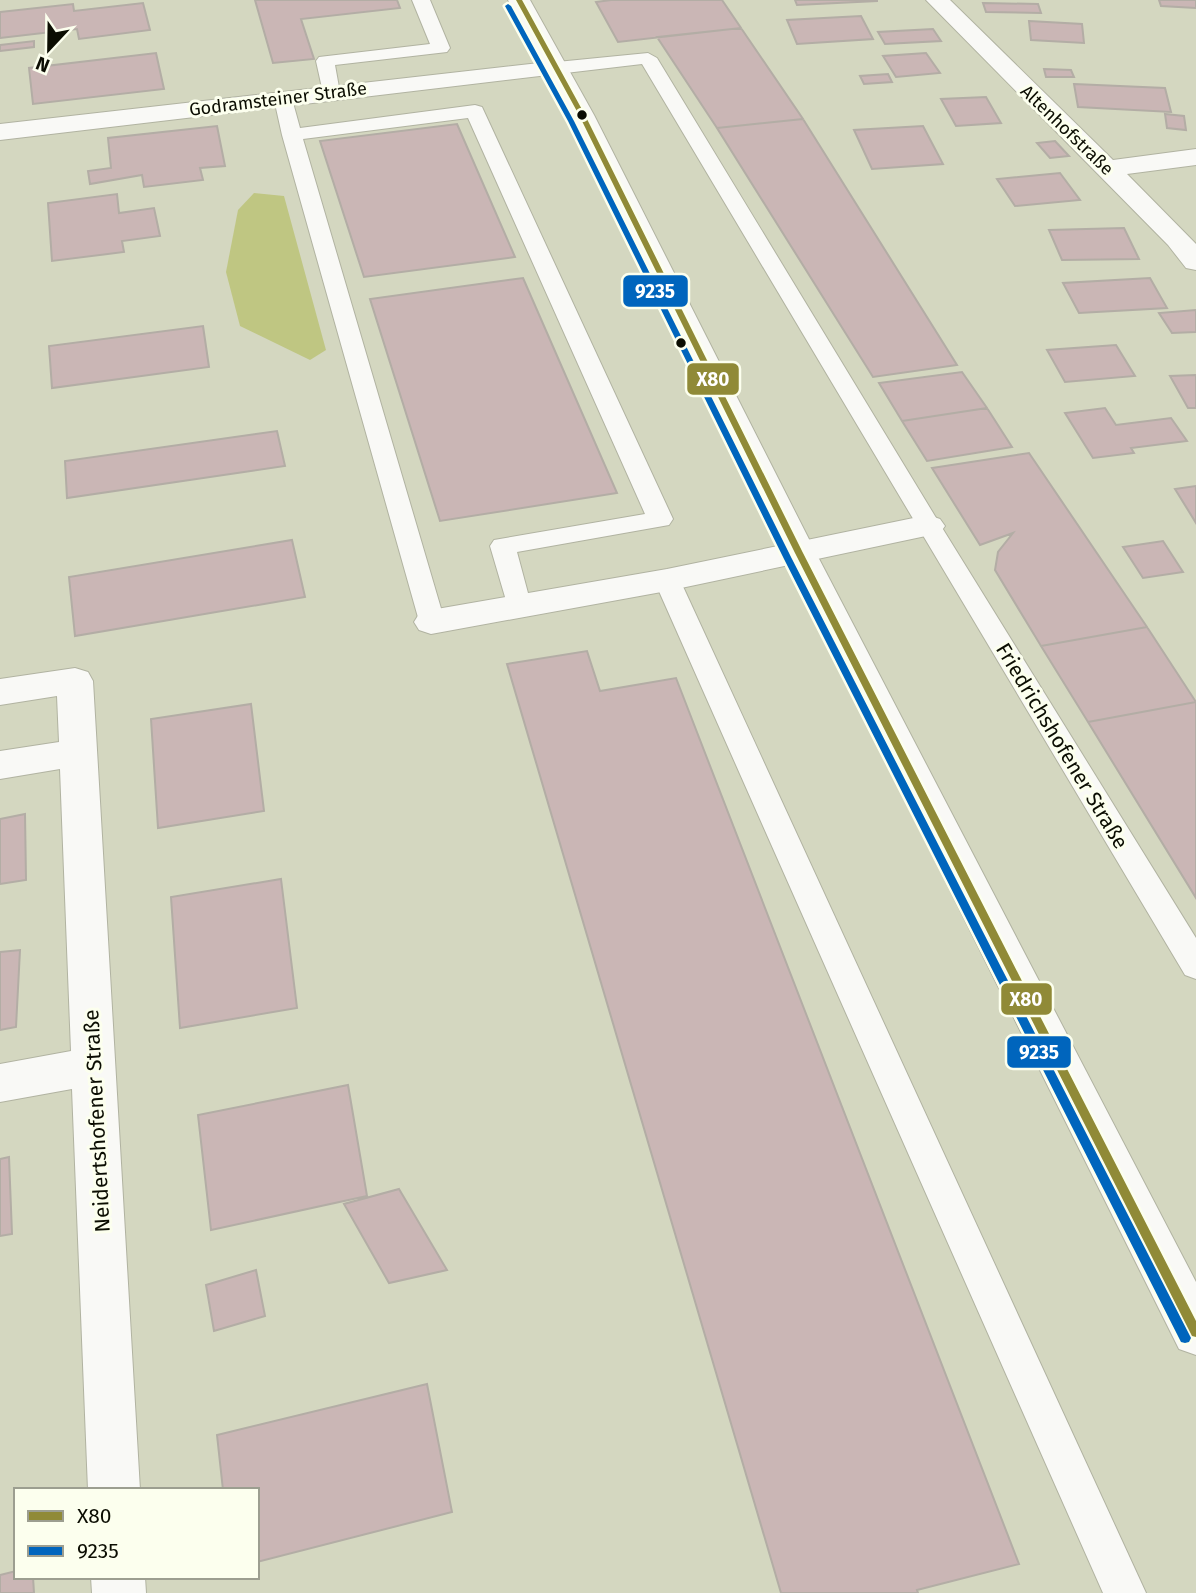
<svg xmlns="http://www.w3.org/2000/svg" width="1196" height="1593" viewBox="0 0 1196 1593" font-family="'Fira Sans',sans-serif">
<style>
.green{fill:#bfc682}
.building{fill:#cab6b5;stroke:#b3ada5;stroke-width:2}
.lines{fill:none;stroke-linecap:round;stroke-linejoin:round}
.service-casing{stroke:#b1b3a1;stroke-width:2}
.minor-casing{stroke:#b1b3a1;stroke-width:2}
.primary-casing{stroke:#b1b3a1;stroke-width:2}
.service{fill:#f9f9f6;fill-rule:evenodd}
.minor{fill:#f9f9f6;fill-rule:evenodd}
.primary{fill:#f9f9f6;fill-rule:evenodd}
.bus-1-casing{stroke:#fcffee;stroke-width:5}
.bus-2-casing{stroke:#fcffee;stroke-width:5}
.bus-1{fill:#908a37;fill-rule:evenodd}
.bus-2{fill:#0065bd;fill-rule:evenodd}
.bus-dot{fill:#0b0d02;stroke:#fcffee;stroke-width:2.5}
.labels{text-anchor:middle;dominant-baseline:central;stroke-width:6;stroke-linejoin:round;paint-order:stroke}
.far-street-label{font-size:18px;fill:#0b0d02;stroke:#fcffee}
.street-label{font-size:21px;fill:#0b0d02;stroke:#fcffee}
.line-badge{stroke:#fcffee;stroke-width:2.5}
.badge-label{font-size:19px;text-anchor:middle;font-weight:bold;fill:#fff}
</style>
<rect width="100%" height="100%" fill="#d4d7c0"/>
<path class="green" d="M254 193 284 196 326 350 310 360 240 326 226 272 238 210Z"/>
<path class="building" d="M255 0H397L400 8 301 19 314 59 273 63Z
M611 0H722L741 28 618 42 596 2Z
M795 0H877V1L797 5Z
M1159 0H1196V8L1161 6Z
M143 3 150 30 79 39 77 29 0 38V12L73 4 74 11Z
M983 3 1038 4 1041 13 986 12Z
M861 16 873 39 797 44 787 20Z
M1029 21 1082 24 1084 43 1031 40Z
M741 28 803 119 717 128 657 37Z
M933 29 941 41 885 44 878 32Z
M34 41V47L0 51V45Z
M156 53 164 89 33 104 29 68Z
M926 53 940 73 896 77 883 56Z
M1044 69 1071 70 1074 77H1046Z
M888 74 892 82 864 84 860 76Z
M1074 84 1165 88 1171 112 1078 107Z
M986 97 1001 123 956 126 941 99Z
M1165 114 1184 116 1186 130 1167 128Z
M803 119 957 365 873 377 717 128Z
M457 124 515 257 364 277 320 141Z
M217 126 225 166 200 168 203 180 144 187 142 175 90 184 88 171 111 168 108 138Z
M923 126 943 164 872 169 854 130Z
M1055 141 1069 156 1050 158 1037 143Z
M1060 173 1080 200 1015 206 997 179Z
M117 194 119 213 154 208 160 236 122 241 124 252 52 261 48 203Z
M1124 228 1139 259 1062 260 1049 230Z
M523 278 617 493 440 521 370 299Z
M1150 278 1167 308 1079 313 1063 283Z
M1196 310V332L1172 333 1159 313Z
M203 326 209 367 52 388 49 346Z
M1116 345 1135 376 1065 382 1047 350Z
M962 372 987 408 902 421 879 383Z
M1196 375V408H1188L1170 376Z
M987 408 1012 447 927 461 902 421Z
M1105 408 1116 425 1171 418 1187 441 1131 448 1134 453 1093 458 1065 413Z
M277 431 285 466 67 498 65 461Z
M1029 453 1147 627 1041 646 995 570 998 552 1013 533 980 545 932 468Z
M1196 486V523L1175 489Z
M292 540 305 597 75 636 69 577Z
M1163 541 1183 572 1143 578 1123 547Z
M1147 627 1196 702 1088 722 1041 646Z
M587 651 600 691 676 678 1019 1564 917 1590 918 1593H781L507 664Z
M1196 702V898L1088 722Z
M251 704 264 811 158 828 151 719Z
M25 814 26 880 0 884V819Z
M281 879 297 1008 180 1028 171 897Z
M20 950 16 1027 0 1030V952Z
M348 1085 367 1196 211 1230 198 1115Z
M9 1157 12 1234 0 1236V1159Z
M399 1189 447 1270 389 1283 344 1204Z
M256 1270 265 1316 214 1331 206 1285Z
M427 1384 452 1512 257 1562V1490H223L217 1435Z
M16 1571V1577H33L34 1593H0V1575Z"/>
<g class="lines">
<defs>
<path id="service" d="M412 0H430L450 48 447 52 335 65 340 93 338 97H324L316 61 319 57 430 44Z
M648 53 657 58 941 526 1196 938V979L1185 975 642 64 557 74 548 68 557 62Z
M283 93 292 99 300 128 475 105 482 107 673 519 669 525 517 552 532 608 528 614 519 617 510 614 490 546 494 540 645 514 468 118 303 139 445 622 441 628 431 631 421 628 282 135 274 99Z
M667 571 676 574 680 580 1146 1593H1103L654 580 658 574Z"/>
<path id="minor" d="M926 0H950L1113 160 1196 149V165L1127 174 1196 244V270L1186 268 1168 245Z
M557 61 565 63 569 68 565 73 0 140V124Z
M928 515 940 519 945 526 940 533 667 591 431 634 419 630 414 622 419 614 431 610 667 569Z
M75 668 88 672 93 681 140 1490H88L72 1089 0 1102V1064L71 1051 60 769 0 779V751L59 742 57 696 0 705V679Z
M91 1577H145L146 1593H92Z"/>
<path id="primary" d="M508 0H530L594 115 816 553 1196 1282V1355L1179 1349 782 553 570 115Z"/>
</defs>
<use href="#service" class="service-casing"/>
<use href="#minor" class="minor-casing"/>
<use href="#primary" class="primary-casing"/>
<use href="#service" class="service"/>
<use href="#minor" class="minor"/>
<use href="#primary" class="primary"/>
<defs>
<path id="bus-1" d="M516 0H522L585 115 803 553 1196 1321V1337L1192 1336 795 553 579 115Z"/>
<path id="bus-2" d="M508 4 511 6 574 121 792 559 1189 1334 1191 1338 1189 1342 1185 1343 1181 1342 784 559 568 121 505 6Z"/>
</defs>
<use href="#bus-1" class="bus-1-casing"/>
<use href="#bus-2" class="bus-2-casing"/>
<use href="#bus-1" class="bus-1"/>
<use href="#bus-2" class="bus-2"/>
</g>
<g class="bus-dot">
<circle cx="582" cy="115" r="6"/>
<circle cx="681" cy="343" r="6"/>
</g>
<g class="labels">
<g class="far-street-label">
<text transform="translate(278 99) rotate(-7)">Godramsteiner Straße</text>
<text transform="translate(1067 130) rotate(44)">Altenhofstraße</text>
</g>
<g class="street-label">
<text transform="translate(1062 746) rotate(59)">Friedrichshofener Straße</text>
<text transform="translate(97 1121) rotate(-93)">Neidertshofener Straße</text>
</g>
</g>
<g class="line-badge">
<rect x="622" y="274" width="67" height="34" rx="7" fill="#0065bd"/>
<rect x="686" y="362" width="54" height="34" rx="7" fill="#908a37"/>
<rect x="1000" y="982" width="53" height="34" rx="7" fill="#908a37"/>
<rect x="1006" y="1035" width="66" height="34" rx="7" fill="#0065bd"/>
</g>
<g class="badge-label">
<text x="655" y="298">9235</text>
<text x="713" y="386">X80</text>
<text x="1026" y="1006">X80</text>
<text x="1039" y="1059">9235</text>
</g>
<rect x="14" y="1488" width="245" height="91" fill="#fcffee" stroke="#9c9e90" stroke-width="2"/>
<rect x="28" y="1511" width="35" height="10" fill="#908a37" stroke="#9c9e90" stroke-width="2"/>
<text x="77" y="1523" font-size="21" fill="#0b0d02">X80</text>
<rect x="28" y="1546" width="35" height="10" fill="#0065bd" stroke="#9c9e90" stroke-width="2"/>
<text x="77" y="1558" font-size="21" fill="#0b0d02">9235</text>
<g transform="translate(49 49) rotate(202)" stroke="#fcffee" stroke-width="5" paint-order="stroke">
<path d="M0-5L12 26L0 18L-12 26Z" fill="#0b0d02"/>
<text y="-10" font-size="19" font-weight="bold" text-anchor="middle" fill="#0b0d02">N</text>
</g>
</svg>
